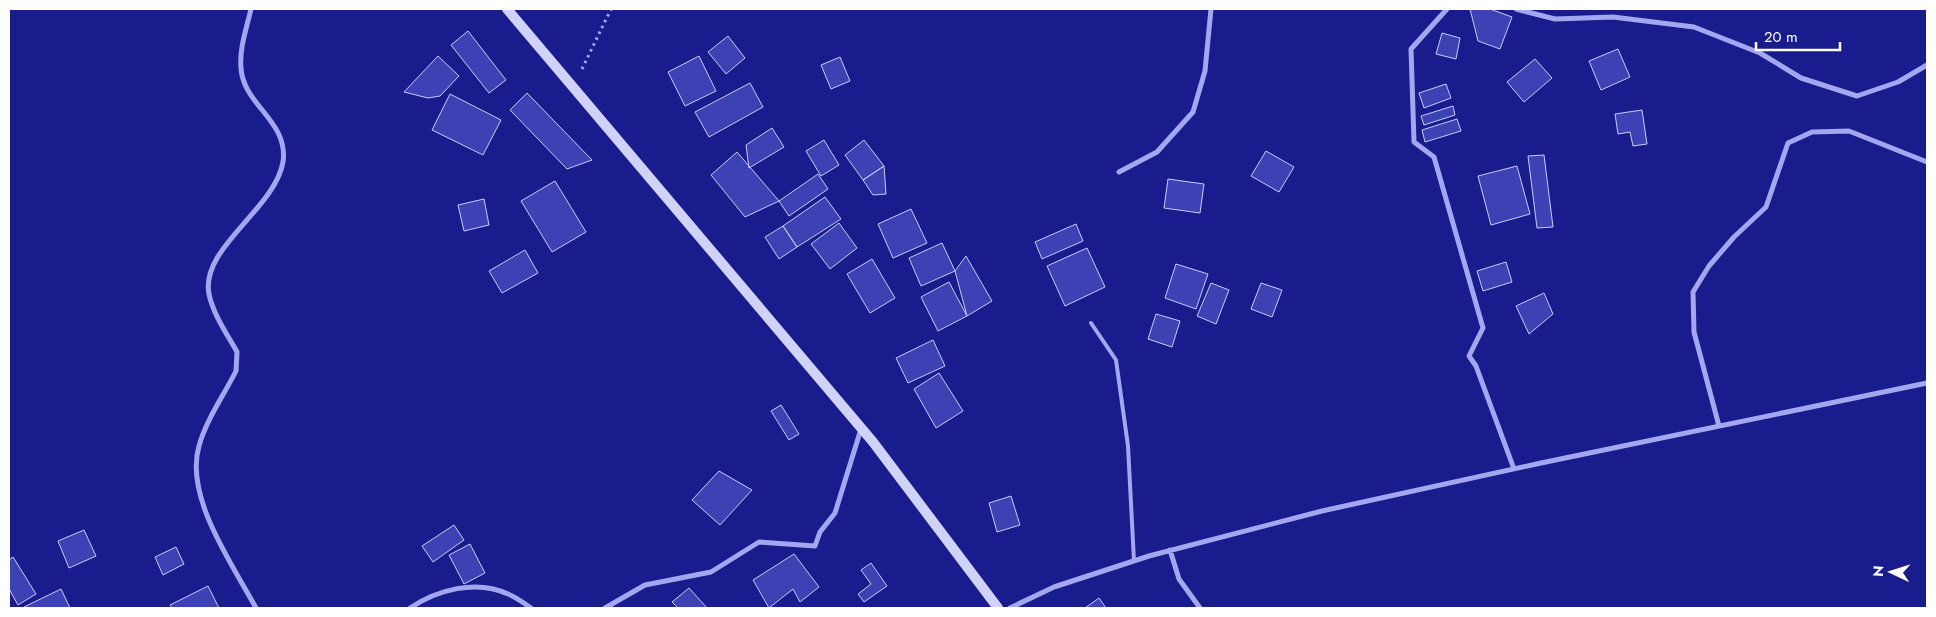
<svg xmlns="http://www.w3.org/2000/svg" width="1936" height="617" viewBox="0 0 1936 617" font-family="Jost,sans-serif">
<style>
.building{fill:#3c41b4;stroke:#c9ccfb}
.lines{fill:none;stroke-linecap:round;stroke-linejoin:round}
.path{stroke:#a3a7ef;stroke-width:3;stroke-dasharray:2.5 4;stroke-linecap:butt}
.service{stroke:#a3a7ef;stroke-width:4}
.minor{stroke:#a3a7ef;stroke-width:5}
.secondary{stroke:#d0d2fa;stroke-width:10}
</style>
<rect width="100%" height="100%" fill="#181c8d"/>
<path class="building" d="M1470 9H1490L1512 17 1500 49 1478 41Z
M468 31 506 80 489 93 451 45Z
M1442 33 1460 38 1456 59 1436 54Z
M728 36 745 58 726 74 708 52Z
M1618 49 1630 77 1601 90 1589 61Z
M438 56 459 76 440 96 428 98 404 92Z
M699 56 716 91 685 106 668 72Z
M840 57 850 81 831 89 821 65Z
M1535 59 1552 78 1524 102 1507 82Z
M750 83 763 107 709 137 695 112Z
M1446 84 1451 98 1424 108 1419 93Z
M527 93 592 160 567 169 510 110Z
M450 94 501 120 483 155 432 130Z
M1453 106 1455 115 1424 125 1421 116Z
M1642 110 1647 144 1633 146 1630 132 1618 134 1615 114Z
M1457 119 1461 131 1425 142 1422 130Z
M772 128 784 147 749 168 746 145Z
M824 140 839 165 821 176 806 151Z
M864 140 884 166 863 180 845 155Z
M1266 151 1294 167 1279 192 1251 176Z
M737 152 779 201 745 217 711 175Z
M1544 155 1553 227 1537 228 1528 156Z
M884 166 886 194 873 195 863 180Z
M1517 166 1530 214 1491 225 1478 176Z
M818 174 828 189 789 216 779 201Z
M1168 179 1204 184 1200 213 1164 208Z
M555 181 586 232 552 252 521 201Z
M825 197 841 219 797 247 783 226Z
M484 199 489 225 464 231 458 205Z
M911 209 927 243 893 258 878 224Z
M839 223 857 248 830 269 811 244Z
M1076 224 1083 241 1042 259 1035 242Z
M783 226 797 247 779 259 765 237Z
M942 243 955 271 921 286 909 258Z
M1087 248 1105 287 1065 306 1047 266Z
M525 250 538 273 502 293 489 271Z
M966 256 992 301 967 316 955 271Z
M872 259 895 298 870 313 847 274Z
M1506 262 1512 282 1483 291 1477 271Z
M1176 264 1208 274 1196 309 1165 298Z
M949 282 967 316 938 331 921 297Z
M1211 283 1229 290 1216 324 1197 316Z
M1261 283 1282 290 1272 317 1251 309Z
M1544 293 1553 314 1529 334 1516 306Z
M1156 314 1180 321 1172 347 1148 339Z
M933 340 945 366 908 383 896 358Z
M939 373 963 411 936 428 914 389Z
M781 405 799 434 789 440 771 411Z
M719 471 752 490 720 525 692 500Z
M1011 496 1020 525 997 532 989 503Z
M454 525 464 540 433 562 422 546Z
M84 530 96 556 69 568 58 541Z
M470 544 485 573 464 584 449 555Z
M176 547 184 564 163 575 155 557Z
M794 554 819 587 800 602 793 589 769 608 753 580Z
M13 557 36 594 18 605 9 589V560Z
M871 563 887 586 864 602 858 594 871 584 861 570Z
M208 586 219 608H172L170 605Z
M689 588 707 608H678L672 602Z
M61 589 70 608H25L24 607Z
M1099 598 1106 608H1085Z"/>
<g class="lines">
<path class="path" d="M582 69 611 9"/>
<path class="service" d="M1091 323 1116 360 1128 446 1134 561"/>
<path class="minor" d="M251 9C247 27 239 49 241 68 243 105 289 121 283 162 275 209 200 248 209 294 213 314 227 334 237 352L236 371C224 395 206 420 199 446 184 497 233 565 256 608
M1447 9 1411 49 1414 142 1434 157 1483 328 1469 356 1476 366 1514 469
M1516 9 1555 19 1613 17 1694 27 1760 53 1801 78 1857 96 1898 82 1927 65
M1119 172 1157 152 1193 112 1205 71 1211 9
M1719 426 1694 332 1693 292 1709 266 1734 237 1766 207 1788 143 1812 132 1849 131 1927 162
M1170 550 1179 579 1200 608
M410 608C437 590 476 579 508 594 516 597 524 603 531 608
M605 608 645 585 711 572 759 542 815 546 820 532 835 513 861 429
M1010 608 1054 587 1149 556 1322 511 1541 463 1927 383"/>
<path class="secondary" d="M507 9 873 442 998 608"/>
</g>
<rect width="1936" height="617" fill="none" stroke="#ffffff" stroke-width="20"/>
<g transform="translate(1891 572) rotate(274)" stroke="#181c8d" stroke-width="4" paint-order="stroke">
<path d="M0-4L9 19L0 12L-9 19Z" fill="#ffffff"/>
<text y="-8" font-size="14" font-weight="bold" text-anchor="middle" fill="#ffffff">N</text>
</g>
<path d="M1756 42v8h84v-8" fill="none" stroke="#ffffff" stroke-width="2.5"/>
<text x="1764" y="42" font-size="15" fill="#ffffff" stroke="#181c8d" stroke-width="4" paint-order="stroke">20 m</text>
</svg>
